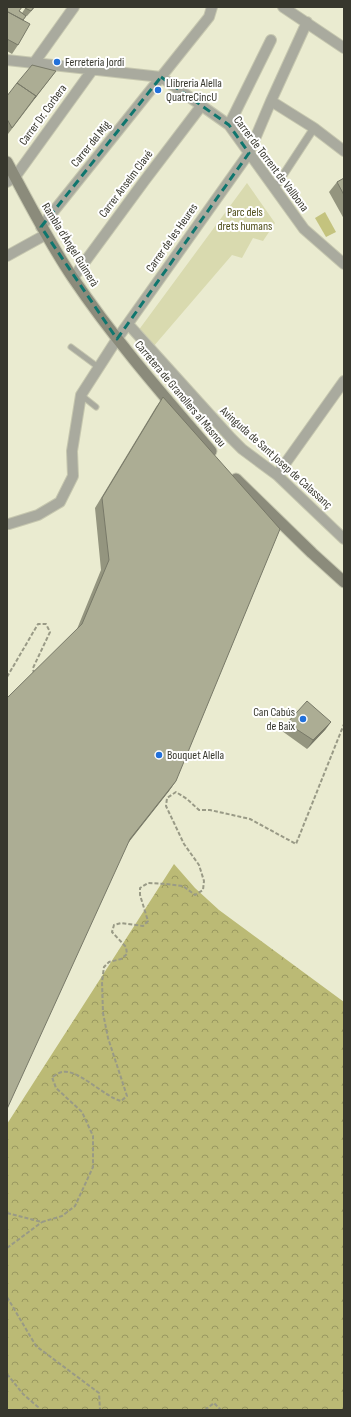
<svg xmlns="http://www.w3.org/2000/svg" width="351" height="1417" viewBox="0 0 351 1417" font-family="'Sofia Sans Condensed',sans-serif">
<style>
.green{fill:#d9daaf}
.forest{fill:url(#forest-crowns)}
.water{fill:#c4c37e}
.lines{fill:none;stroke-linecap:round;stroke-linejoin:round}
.service-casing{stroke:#c6c7af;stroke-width:7}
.pedestrian-casing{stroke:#c6c7af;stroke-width:9}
.minor-casing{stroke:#c6c7af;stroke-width:12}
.secondary-casing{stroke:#c6c7af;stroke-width:13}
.path{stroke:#999a86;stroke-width:2;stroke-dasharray:4 2;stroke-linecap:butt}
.service{stroke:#a9aa9e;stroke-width:5}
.pedestrian{stroke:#a9aa9e;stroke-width:7}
.minor{stroke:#a9aa9e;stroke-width:10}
.secondary{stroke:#8b8b7b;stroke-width:11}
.wall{fill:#94957f}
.shaded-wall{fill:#787968}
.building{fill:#acad94;stroke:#787968}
.marked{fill:none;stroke:#0f766e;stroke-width:3;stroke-dasharray:8 5;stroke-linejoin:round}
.poi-dot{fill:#2170da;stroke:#fff;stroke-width:1.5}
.labels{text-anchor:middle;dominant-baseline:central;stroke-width:4;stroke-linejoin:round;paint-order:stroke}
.poi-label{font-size:12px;fill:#37372d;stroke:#fff;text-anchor:start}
.street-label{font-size:12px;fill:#37372d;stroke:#fff}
.park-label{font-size:12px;fill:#4d4c18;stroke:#fff}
</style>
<defs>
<pattern id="forest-crowns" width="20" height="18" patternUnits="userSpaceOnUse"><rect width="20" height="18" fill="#bbba75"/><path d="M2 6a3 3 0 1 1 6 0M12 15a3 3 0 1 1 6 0" fill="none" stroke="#999860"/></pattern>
</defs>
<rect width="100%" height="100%" fill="#eaebd0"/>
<path class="green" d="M247 183 275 223 263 241 253 238 242 258 232 255 153 347 138 331Z"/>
<path class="forest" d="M174 864 195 888 219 910 344 1002V1410H7V1124Z"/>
<path class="water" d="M325 212 336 232 326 237 315 218Z"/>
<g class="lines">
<defs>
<path id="service" d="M71 347 98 367
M81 395 96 407"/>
<path id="pedestrian" d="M274 189 314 128"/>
<path id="minor" d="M283 7 344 48
M7 60 161 77 229 125 304 229 344 264
M34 63 74 7
M271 101 314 128 344 151
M229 125 271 40
M7 182 15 177 93 69
M41 227 209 17 212 7
M7 256 45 235
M73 278 145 180 202 105
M128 324 231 438 242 449 277 475 344 539
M277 475 344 381
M7 524H9L38 515 60 502 73 476 72 451 81 395 117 339 249 153 271 101 307 22"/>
<path id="secondary" d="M7 162C28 201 48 241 73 278 114 339 163 395 211 451
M236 479 312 553 344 582"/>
</defs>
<use href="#service" class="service-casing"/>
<use href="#pedestrian" class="pedestrian-casing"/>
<use href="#minor" class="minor-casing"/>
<use href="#secondary" class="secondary-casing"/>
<path class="path" d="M7 677 38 624H46L50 632 33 668 34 674
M7 1213 42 1222 62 1216 75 1206 93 1167V1136L82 1112 56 1088 52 1077C55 1076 59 1072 63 1072 78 1069 105 1097 121 1101L127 1096 108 1038 103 1013 102 982 104 967 109 962 121 959 127 954 126 947 112 932 114 925 121 923 143 926 148 921 140 895V888L148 883 167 884 183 886 195 895 203 890 204 881 199 865 184 844 166 806 167 798 176 792 187 799 199 810H210L250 819 296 844 344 724
M7 1248 42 1222
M7 1297 36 1346 99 1393 100 1410
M7 1374 23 1394 38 1407 39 1410
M205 1410 214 1403 221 1410"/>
<use href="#service" class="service"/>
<use href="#pedestrian" class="pedestrian"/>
<use href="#minor" class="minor"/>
<use href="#secondary" class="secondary"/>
</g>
<path class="wall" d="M7 7 20 11 22 13 26 7H35L27 16H26L23 20 18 45 12 54 7 51Z
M56 71 8 134 7 131V96Z
M344 178V219L329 192 337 182Z
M163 397 176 781 169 791 129 842 77 629 101 570 95 508 156 407Z
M331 722 325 730 307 749 282 731 287 723Z"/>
<path class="shaded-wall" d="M331 722 325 730 307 749 313 740Z
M176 781 169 791 123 849 130 839Z"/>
<path class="building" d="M7 7H22L19 11 26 16 23 20 8 12 7 14Z
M26 7H34L31 11 25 8Z
M8 12 30 24 18 45 7 39V15Z
M32 65 56 71 34 99 36 96 17 83Z
M17 83 36 96 12 128 7 119V96Z
M344 178V195L337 182Z
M163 397 280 529 176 781 130 839 7 1109V698L82 624 109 560 102 498Z
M307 701 331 722 313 740 287 723Z"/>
<path class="marked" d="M161 77 229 125 249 153 117 339 41 227Z"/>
<g class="poi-dot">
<circle cx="57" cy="62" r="4"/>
<circle cx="158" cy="90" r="4"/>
<circle cx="303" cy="719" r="4"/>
<circle cx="159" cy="755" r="4"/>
</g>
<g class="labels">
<g class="poi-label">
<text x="65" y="62">Ferreteria Jordi</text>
<text x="166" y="83">Llibreria Alella<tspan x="166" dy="14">QuatreCincU</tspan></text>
<text x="295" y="712" text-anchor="end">Can Cabús<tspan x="295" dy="14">de Baix</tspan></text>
<text x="167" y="755">Bouquet Alella</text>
</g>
<g class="street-label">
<text transform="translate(43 115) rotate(-54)">Carrer Dr. Corbera</text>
<text transform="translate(91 144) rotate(-51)">Carrer del Mig</text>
<text transform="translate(271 164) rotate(53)">Carrer de Torrent de Vallbona</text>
<text transform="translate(126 184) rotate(-53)">Carrer Anselm Clavé</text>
<text transform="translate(172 238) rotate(-55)">Carrer de les Heures</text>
<text transform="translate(70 245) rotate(58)">Rambla d'Àngel Guimerà</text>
<text transform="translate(180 394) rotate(50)">Carretera de Granollers al Masnou</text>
<text transform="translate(276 458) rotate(42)">Avinguda de Sant Josep de Calassanç</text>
</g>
<g class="park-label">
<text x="245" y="212">Parc dels<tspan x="245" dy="14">drets humans</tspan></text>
</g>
</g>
<rect width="351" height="1417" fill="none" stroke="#37372d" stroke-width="16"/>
</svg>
